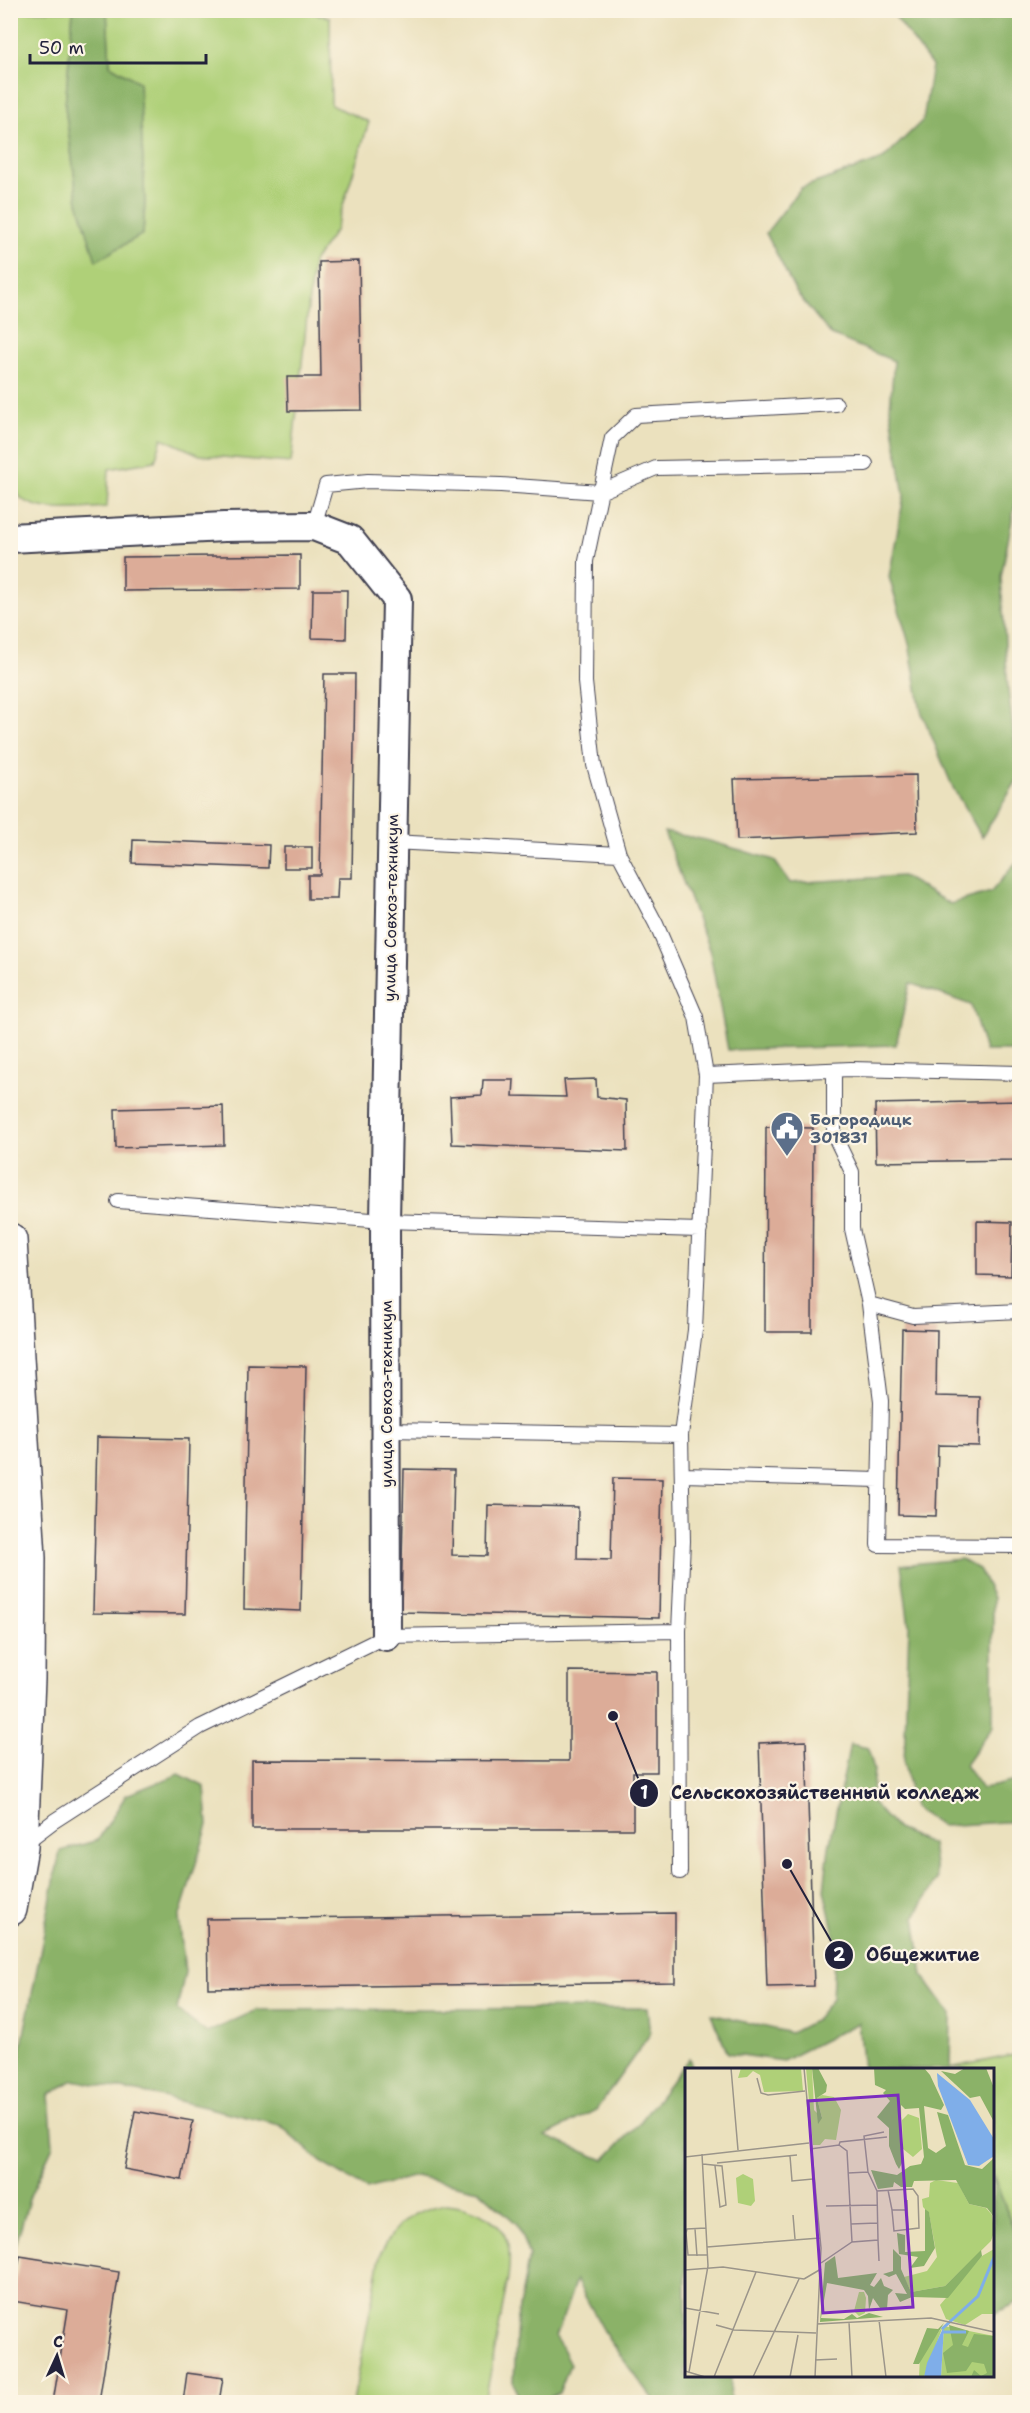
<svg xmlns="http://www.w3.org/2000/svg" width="1030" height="2413" viewBox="0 0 1030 2413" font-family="'Shantell Sans',sans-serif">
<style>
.green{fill:#afd078;stroke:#68795a;stroke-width:1.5}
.forest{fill:#8bb268;stroke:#566a52;stroke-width:1.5}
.building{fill:#dcac98}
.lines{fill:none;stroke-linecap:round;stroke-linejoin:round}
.service-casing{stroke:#403f4f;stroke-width:16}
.minor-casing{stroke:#403f4f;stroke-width:32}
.secondary-casing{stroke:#403f4f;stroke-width:36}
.service{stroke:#fff;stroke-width:14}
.minor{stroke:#fff;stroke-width:28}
.secondary{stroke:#fff;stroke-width:33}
.labels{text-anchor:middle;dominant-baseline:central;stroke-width:4.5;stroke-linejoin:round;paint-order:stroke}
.street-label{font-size:16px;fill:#22223b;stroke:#fcf5e5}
.service-label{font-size:16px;font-weight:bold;fill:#4e5e75;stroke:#fcf5e5;text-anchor:start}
.inset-river{fill:none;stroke:#7faee9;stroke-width:3}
.inset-road{fill:none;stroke:#9b958a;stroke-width:1.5}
.view{fill:#7b2cbf;fill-opacity:0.15;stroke:#7b2cbf;stroke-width:3}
.inset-edge{fill:none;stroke:#22223b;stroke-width:3}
.leader{fill:none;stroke:#22223b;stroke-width:2}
.callout-dot{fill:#22223b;stroke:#fcf5e5;stroke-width:2}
.mark-label{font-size:18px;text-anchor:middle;font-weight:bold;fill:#fff}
.callout-label{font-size:18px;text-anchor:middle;font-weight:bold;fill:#22223b;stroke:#fcf5e5;stroke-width:4.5;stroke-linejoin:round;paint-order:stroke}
</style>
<rect width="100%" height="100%" fill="#fcf5e5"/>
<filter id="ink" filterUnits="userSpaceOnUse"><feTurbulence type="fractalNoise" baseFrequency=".0167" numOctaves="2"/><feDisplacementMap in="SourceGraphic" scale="12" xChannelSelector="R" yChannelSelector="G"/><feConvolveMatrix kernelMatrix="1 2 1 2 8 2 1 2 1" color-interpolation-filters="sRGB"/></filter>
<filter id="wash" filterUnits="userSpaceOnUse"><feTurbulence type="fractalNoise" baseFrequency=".008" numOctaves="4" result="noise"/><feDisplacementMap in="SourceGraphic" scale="24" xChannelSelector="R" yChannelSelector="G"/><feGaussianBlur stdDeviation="1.35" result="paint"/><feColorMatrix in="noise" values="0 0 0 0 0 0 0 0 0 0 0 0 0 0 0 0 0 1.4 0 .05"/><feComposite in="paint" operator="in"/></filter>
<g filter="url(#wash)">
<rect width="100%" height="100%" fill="#ebe1be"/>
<path class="green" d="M314 10 316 14 330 17 331 105 369 122 335 231 313 262 291 463 200 455 162 438 155 461 109 469 107 507C84 509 39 514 21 498 17 493 13 482 11 476V11H73L65 107 78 202 143 234 145 202 139 83 110 65 107 11Z
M1019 2054V2243L993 2175 992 2070 950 2068Z
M446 2204C473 2206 507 2220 509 2252 511 2273 504 2296 501 2316 496 2345 490 2374 485 2402H353L381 2252C397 2221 412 2211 446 2204Z"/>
<path class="forest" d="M73 11H107L110 65 139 82 145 202 143 234 96 261 78 202 65 107Z
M891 11H1019L1020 253 1015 263 1020 282 1019 484 1001 577 1008 690 1019 777 982 837 953 788 921 711 909 643 889 577 904 496 890 408 894 361 831 335 796 292 766 233 801 188 883 159 923 120 932 66Z
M664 832 706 840 774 860 790 883 902 876 950 904 991 892 1019 859V1051H985L971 1005 910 983 896 1045 728 1050 710 952Z
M961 1559 979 1569 993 1598V1726L965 1765 982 1789 1019 1780V1821L942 1826 914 1807 904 1764 909 1626 901 1565Z
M850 1744 868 1748 874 1769 871 1801 897 1829 932 1844 937 1879 915 1916 923 1976 951 2014 950 2069H863L858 2023 783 2061 728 2053 711 2014 791 2033 814 2021 832 1999 835 1938 824 1890 829 1847Z
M179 1774 205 1787 208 1825 179 1918 185 1972 177 2010 207 2033 257 2010 647 2008 650 2034 596 2110 545 2136 604 2160 638 2125 689 2058 693 2069 686 2070V2376H731L730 2402H655L609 2340 576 2280 556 2337 570 2364 559 2393 540 2402H519L514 2382 517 2318 529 2256 517 2224 479 2190 416 2176 366 2189 321 2162 280 2125 154 2095 73 2080 49 2095 53 2146 30 2196 11 2261 10 2157 15 2123 14 2085 60 1851 98 1840 126 1795Z
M993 2175 1019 2243V2302L993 2314Z"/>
<g id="blocks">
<path class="building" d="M359 261 362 410 288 411 287 377H321L319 262Z
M300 555V589L123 591V557Z
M313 590H347L346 639 312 638Z
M324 674H355L352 878H338L337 899H308V875H320Z
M916 775 917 832 737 840 734 779Z
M133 840 269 845 268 868 132 863Z
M284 847H312V868H284Z
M596 1079 597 1097 626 1100 627 1151 452 1144 450 1097 482 1095 483 1080H514L513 1096 566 1097 564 1080Z
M1020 1101V1160L876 1162 875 1104Z
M223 1106 224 1145 116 1148 115 1109Z
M766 1127 813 1128 812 1332H765Z
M977 1221 1012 1222 1011 1276 977 1275Z
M902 1329 937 1330 936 1396 980 1397 979 1446 938 1445 936 1516 898 1515Z
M248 1365 306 1366 301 1611 244 1609Z
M97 1437 189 1439 185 1614 93 1613Z
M404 1469 454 1470 452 1555 487 1556 488 1505 578 1507 577 1559 611 1560 613 1478 662 1479 659 1618 401 1612Z
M569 1671 657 1672V1772H633V1829H252V1760L569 1761Z
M806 1741 814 1986 767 1987 759 1743Z
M675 1913V1982L208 1988 207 1919Z
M135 2111 193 2121 182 2180 124 2169Z
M20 2256 119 2272 99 2402H53L68 2310 12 2301Z
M187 2373 223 2378 219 2402H183Z"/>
</g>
</g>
<g filter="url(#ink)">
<use href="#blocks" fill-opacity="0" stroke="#403f4f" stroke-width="1.5"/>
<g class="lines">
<defs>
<path id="service" d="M314 526 326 485 368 481 501 485 600 492 656 468 866 464
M392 842 619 854 656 924 696 1017 706 1075
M619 854 594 765 585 682 586 561 612 438 636 415 836 404
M834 1070V1135L852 1172V1229L869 1304 913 1316 1020 1311
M118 1201 385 1221 700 1230
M869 1304 881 1401 878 1545 1020 1546
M386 1430 681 1435
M682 1475 879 1480
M679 1631 680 1872
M25 1843 54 1821 200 1727 386 1636 679 1631 683 1541 681 1435 695 1330 706 1075 851 1069 1020 1073"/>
<path id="minor" d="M10 538 224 527 314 526 350 540 397 599 385 1221 386 1636"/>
<path id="secondary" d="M10 1240 29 1558 28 1679 21 1847 10 1909"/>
</defs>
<use href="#service" class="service-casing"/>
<use href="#minor" class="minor-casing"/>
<use href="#secondary" class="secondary-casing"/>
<use href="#service" class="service"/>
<use href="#minor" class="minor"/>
<use href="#secondary" class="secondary"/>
</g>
</g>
<defs>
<symbol id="civic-pin" viewBox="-11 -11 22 30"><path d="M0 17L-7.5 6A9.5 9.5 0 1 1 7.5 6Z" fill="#5c6f8a" stroke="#fcf5e5"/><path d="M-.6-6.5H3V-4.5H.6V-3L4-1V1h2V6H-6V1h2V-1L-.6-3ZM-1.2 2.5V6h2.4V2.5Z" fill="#fff"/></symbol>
</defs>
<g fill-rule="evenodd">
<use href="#civic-pin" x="768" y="1109" width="38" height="52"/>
</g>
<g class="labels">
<g class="street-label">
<text transform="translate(391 908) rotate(-89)">улица Совхоз-техникум</text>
<text transform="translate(386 1394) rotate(-90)">улица Совхоз-техникум</text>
</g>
<g class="service-label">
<text x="810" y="1119">Богородицк<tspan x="810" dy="18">301831</tspan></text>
</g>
</g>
<g transform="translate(685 2068)">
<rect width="309" height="309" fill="#ebe1be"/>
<path d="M56 0H116L118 23 79 24 75 7 68 3 62 9 53 10ZM121 0H127L129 42 137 50 132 30 137 27 149 29 156 42 151 72 140 71 135 77H128ZM223 46 234 50 237 81 228 89 218 81 217 52ZM58 106 68 111 70 133 66 138 53 135 51 110ZM251 112 273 115 284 136 301 140 307 147 309 164 306 173 260 218 226 224 219 209 242 203 252 189 244 145 238 139 237 131 244 129 245 115ZM309 181V246H297L280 257 261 251 255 237 297 188ZM174 224H179L181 230 180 245 174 248 169 243ZM258 258 239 309H234L235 289ZM259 258 309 268V309H256Z" fill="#afd078"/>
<path d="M127 0H133L142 17 141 24 132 30 137 50 133 56ZM189 0H239L245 7 259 37 256 42 239 38 243 80 251 85 261 78 252 44 263 47 280 97 297 101 309 90V149L302 140 284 136 271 112 229 113 227 119H216L209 114 208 119 193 121 186 102 212 107 225 98 236 96 239 89 234 40 220 41 216 37 217 95 214 101 211 96 204 78V60L192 49 205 33 198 25 201 22 190 17ZM280 0H301L309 20V54L295 28 285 30 256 3 270 6ZM240 141 244 144 250 180 239 198 225 200 233 189 214 186 212 165 220 167V184L240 183ZM208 181 216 189V201L226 224 260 218 296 182 297 188 263 230 227 229 215 234 210 225 222 226 211 206 204 209 198 206 208 203ZM150 188 153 210 192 205 185 217 189 219 196 210 199 218 208 222 203 227 202 241 195 240 188 230 184 242 183 228 179 222 142 215 136 250 159 251 167 246 172 250 184 245 198 249 135 254 140 195ZM259 255 234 296H228L242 260 253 261ZM264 257 284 263 277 277 283 279 289 266 309 268V309H286L289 302 296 308 302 305 299 296 287 294 281 303 262 305 258 285 268 277Z" fill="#8bb268"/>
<path d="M252 5 285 32 309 71V88L294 98 283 97 253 18ZM259 258 256 309H239L242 295Z" fill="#7faee9"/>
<path class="inset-river" d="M257 261 293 228 309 189M258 264H281"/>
<path class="inset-road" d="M46 0 53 82M119 0 136 180 130 309M72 10 76 25 83 27 120 23M154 77 155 74 202 69M125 81 154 77 162 83 167 174M105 88 107 113 128 111M0 89 124 75M32 95 112 87M18 96 37 98 41 137 35 139 30 98M183 104 179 68 199 64M163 105 183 104 192 123M203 122 207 142H222M222 132 223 163M141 138 192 137M108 147 110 171M166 156 192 155M21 160 2 161 1 165 3 187H22M10 161 12 188M193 172 194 193M22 179 135 170M136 195 167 174 193 172 192 123 228 121 233 128 234 160 209 163 207 142M0 202 38 199 119 211M119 211 136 201M0 240 34 246M194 252 201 309M164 254 167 309M132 256 246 250 309 264M31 257 49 262 131 265M130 292 152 291M0 303 20 309M4 304 23 198 17 86M29 309 71 204M68 309 114 211M105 309 113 267"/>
<path class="view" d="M213 27 228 239 138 245 123 33Z"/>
<rect width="309" height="309" class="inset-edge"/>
</g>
<path class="leader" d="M613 1716L644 1793M787 1864L839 1955"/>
<g class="callout-dot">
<circle cx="613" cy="1716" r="6"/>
<circle cx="787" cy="1864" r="6"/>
<circle cx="644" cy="1793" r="15"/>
<circle cx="839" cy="1955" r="15"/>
</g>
<g class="mark-label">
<text x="644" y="1799">1</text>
<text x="839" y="1961">2</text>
</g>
<g class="callout-label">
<text x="825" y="1799">Сельскохозяйственный колледж</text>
<text x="923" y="1961">Общежитие</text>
</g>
<rect width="1030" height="2413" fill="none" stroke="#fcf5e5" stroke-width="36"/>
<g transform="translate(57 2356) rotate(4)" stroke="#fcf5e5" stroke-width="4.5" paint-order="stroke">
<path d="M0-4.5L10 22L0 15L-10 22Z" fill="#22223b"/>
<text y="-9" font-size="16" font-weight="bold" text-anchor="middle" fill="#22223b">С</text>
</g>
<path d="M30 54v9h176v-9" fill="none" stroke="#22223b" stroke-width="3"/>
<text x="39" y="54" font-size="18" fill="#22223b" stroke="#fcf5e5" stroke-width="4.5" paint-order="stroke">50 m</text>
</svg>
